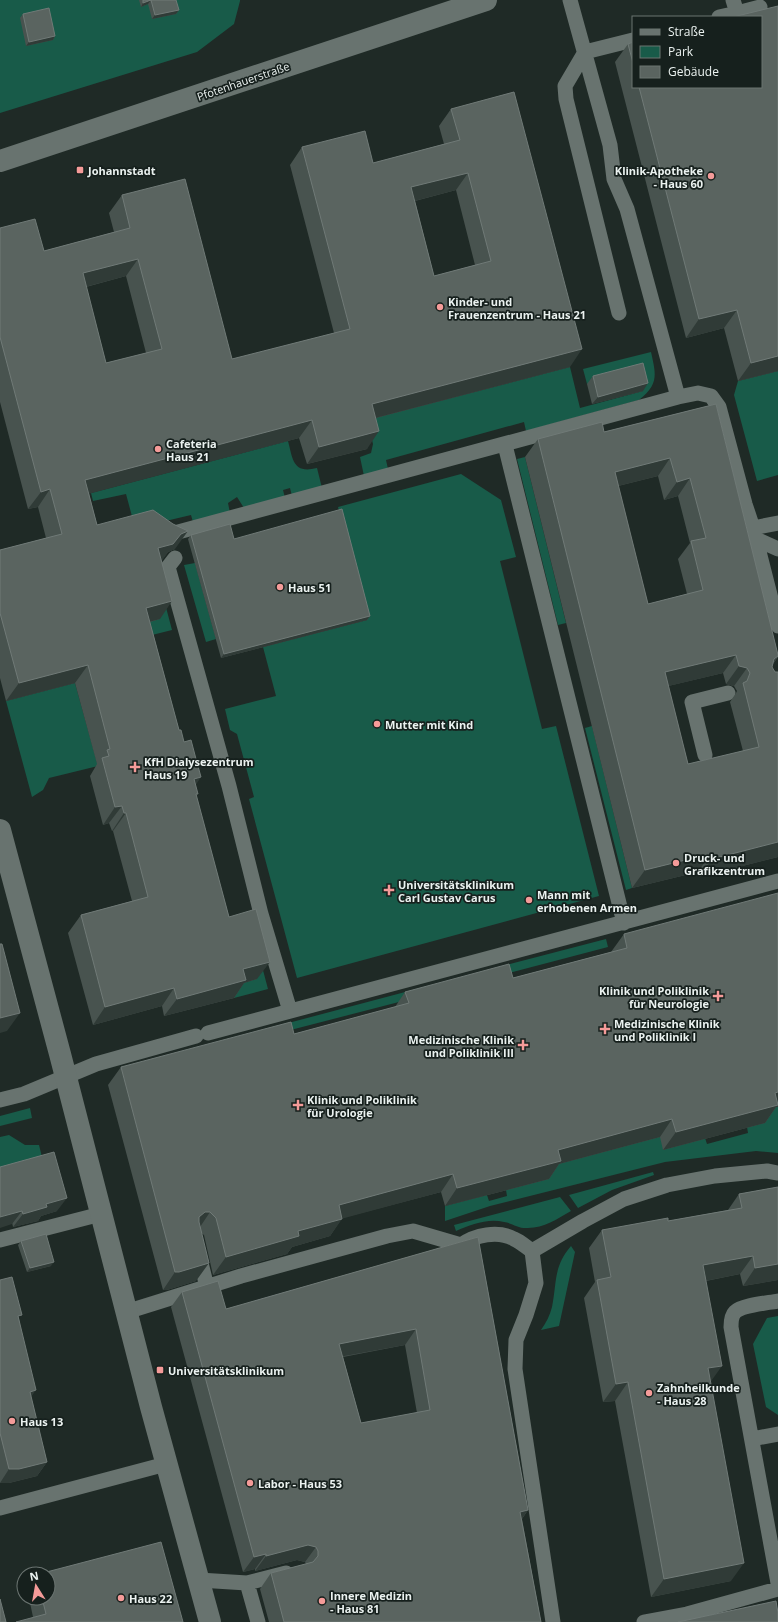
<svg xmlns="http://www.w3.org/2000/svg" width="778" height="1622" viewBox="0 0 778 1622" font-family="'Open Sans',sans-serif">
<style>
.green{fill:#185b49}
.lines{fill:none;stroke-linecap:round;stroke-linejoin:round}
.service{stroke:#68736f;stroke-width:15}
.minor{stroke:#68736f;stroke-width:22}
.wall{fill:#48534f;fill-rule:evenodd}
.shaded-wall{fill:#303b37}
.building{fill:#5a6460;stroke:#707a77;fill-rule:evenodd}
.poi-dot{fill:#f59b99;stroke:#16201d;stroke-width:1.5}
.labels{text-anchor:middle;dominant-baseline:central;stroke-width:3.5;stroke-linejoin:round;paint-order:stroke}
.street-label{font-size:11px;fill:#ebf2f0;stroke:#16201d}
.poi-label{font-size:11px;font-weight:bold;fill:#ebf2f0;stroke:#16201d;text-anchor:start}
</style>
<rect width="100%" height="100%" fill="#1f2a26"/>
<path class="green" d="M0 0H240V1L234 24 197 52 0 113Z
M651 352C656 375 659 384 639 400L526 431 524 422 386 460 388 469 364 476 360 457 371 453 373 444 367 420 570 367 580 408 643 391 637 371 587 384 583 369Z
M778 371V475L757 481 734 395 738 381Z
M288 441C293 460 293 474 317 468L322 488 292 496 290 488 283 490 285 498 244 508 237 497 228 503 230 513 193 522 191 515 153 524 133 520 126 494 93 501 91 493Z
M525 457 566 623 558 625 517 459Z
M461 474 501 500 516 557 500 561 542 729 556 726 599 896 297 978 249 799 254 797 237 734 230 730 225 709 276 696 263 647 367 620 338 507Z
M195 563 216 639 206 642 184 565Z
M155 566 172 630 148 636 134 626Z
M75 683 98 766 49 778 43 790 32 797 6 701Z
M592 726 632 888 626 890 585 728Z
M251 925 268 989 234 998 230 986Z
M606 939 608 947 497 976 495 968Z
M424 987 426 995 279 1033 277 1026Z
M778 1106V1153L756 1151 665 1162 490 1206 445 1221V1206L487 1195 489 1201 507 1196 506 1190 540 1145 633 1120 705 1138 707 1144 748 1133 747 1127 762 1110Z
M30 1108 32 1118 0 1126V1116Z
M9 1135 25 1145H39L44 1165 0 1178V1137Z
M653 1172 654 1175 612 1190 578 1208 569 1195Z
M560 1197 571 1211C557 1219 544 1228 528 1228 519 1229 512 1223 504 1222 487 1218 471 1225 456 1231L454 1225Z
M571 1246 575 1252 559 1326 541 1330C546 1323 550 1315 552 1307 557 1283 553 1267 571 1246Z
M778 1316V1415L766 1407 753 1344 767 1318Z"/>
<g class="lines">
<path class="service" d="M570 0 610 145 614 179 627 209 678 397 698 393 711 396 719 407 745 504 753 528 778 626
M737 13 760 7
M719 17 737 13 733 0
M619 313 566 99 565 86 585 52 633 40
M505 445 624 923
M753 528 778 523
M167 535 678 397
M756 539 778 549
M175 558 168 567 229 786 261 914 290 1011
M705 755 692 702 728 693
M208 1033 778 881
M0 1100 24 1094 96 1064 196 1036
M0 1240 101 1214
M198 1251 207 1287
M532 1251 583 1221 624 1199 667 1185 715 1176 767 1171 778 1173
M778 1301C768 1303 742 1305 735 1312 732 1315 731 1322 731 1327L778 1583
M126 1312 241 1276 387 1236 413 1231 461 1245C475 1235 498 1230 514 1239 521 1242 526 1247 532 1251L536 1283 526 1315 516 1340 515 1369 553 1622
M752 1439 778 1434
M0 1508 166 1464
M199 1580 247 1583 286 1573
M247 1583 258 1622
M644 1622 687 1614 778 1589"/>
<path class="minor" d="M0 161 486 0
M0 830 60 1054 151 1407 210 1622"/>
</g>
<path class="wall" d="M139 0H176L179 10 176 14 152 19 148 4 141 7Z
M778 6V371L738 381 724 328 686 338 615 62 628 44 633 42V87H761Z
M23 14 55 36 53 40 26 46 20 18Z
M451 109 570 367 376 418 367 449 307 464 299 438 89 493 97 525 175 549 168 552 161 561 160 619 150 622 179 730 196 786V796L229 917 257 979 244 983 234 998 164 1016 162 1006 93 1025 68 933 81 915 132 901 113 831H112L109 823 103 825 90 776 97 764 75 683 6 701 0 678V550L46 538 38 507 28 509 0 402V228L44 251 114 232 109 213 122 195 232 359 334 333 290 165 302 147 373 163 444 144 439 126ZM456 190 475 265 434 276 415 201ZM126 276 146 353 106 363 86 287Z
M593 376 643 391 592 404 587 384Z
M716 404 778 657 773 664 772 667 775 672H778V857L699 877 698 872 632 888 525 457 538 439 604 432ZM658 476 664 500 678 496 690 543 678 559 687 594 648 604 618 486ZM723 673 726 684 734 686 737 691 736 693 730 702 743 751 688 764 668 686Z
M191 535 370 616 367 620 221 658 188 539Z
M624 934 776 1107 765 1123 663 1150 660 1137 559 1164 549 1179 445 1206 441 1192 342 1218 330 1236 292 1247 287 1254 213 1275 204 1235 201 1233 196 1281 167 1290H163L108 1085 121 1067 294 1034 395 1007 405 992 513 978 611 952Z
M0 1167 57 1211 41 1216 38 1221 13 1227Z
M778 1187V1280L743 1286 740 1274 706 1281 710 1382 731 1581 651 1597 615 1401 603 1402 584 1298 595 1282 589 1248 602 1230 668 1221 728 1210 739 1194Z
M478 1237 528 1510 522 1519 541 1622H269L260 1589 271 1573 306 1564 305 1562 297 1560 255 1571V1569L243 1572 171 1307 182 1292 226 1309ZM405 1345 417 1413 361 1423 343 1357Z
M21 1241 51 1266 27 1272 18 1245Z
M0 1280 19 1319 31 1397 47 1462 37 1476 9 1483H0Z
M29 1598H48L183 1622 33 1617Z"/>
<path class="shaded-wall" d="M151 0 148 4 141 7 143 3Z
M179 10 176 14 152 19 155 15Z
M55 36 53 40 26 46 29 42Z
M468 173 456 190 399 205 411 187Z
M138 259 126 276 70 291 83 273Z
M737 310 724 328 686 338 699 319Z
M582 349 570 367 360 422 372 404Z
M778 356V371L738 381 751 363Z
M648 383 643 391 592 404 598 397Z
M312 420 299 438 73 498 85 480Z
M379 431 367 449 307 464 319 447Z
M670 458 658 476 602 490 615 472Z
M690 478 678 496 664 500 677 482Z
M50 489 38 507 28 509 41 492Z
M188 531 175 549 168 552 161 562 158 548 181 534Z
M172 601 160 619 134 626 146 608Z
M370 616 367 620 221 658 224 654Z
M736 655 723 673 652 690 665 672Z
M778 656 766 674 774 659Z
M88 665 75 683 6 701 19 683Z
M739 666 747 668 734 686 726 684Z
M201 777 189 795 194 779Z
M122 806 109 823 103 825 115 807Z
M124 813H126L113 831H112Z
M778 842V857L699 877 712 859Z
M710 854 698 872 632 888 645 870Z
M270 962 257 979 244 983 234 998 164 1016 177 999 243 969Z
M174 988 162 1006 93 1025 105 1007Z
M20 1013 7 1031 0 1033V1018Z
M778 1092V1107H776L765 1123 663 1150 676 1132Z
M672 1119 660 1137 559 1164 549 1179 445 1206 457 1188 558 1150Z
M453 1174 441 1192 326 1223 339 1205Z
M67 1198 57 1211 41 1216 38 1221 13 1227 23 1214 46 1204Z
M22 1211 12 1224 0 1228V1217Z
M205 1212H210L198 1230 199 1217Z
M342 1219 330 1236 292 1247 287 1254 213 1275 226 1257 298 1231Z
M753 1256 740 1274 690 1284 703 1265Z
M54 1262 51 1266 27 1272 30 1268Z
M209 1263 196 1281 167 1290H163L175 1272Z
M778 1264V1280L743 1286 755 1268Z
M416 1329 405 1345 328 1359 339 1344Z
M722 1366 709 1384 708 1368Z
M628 1382 615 1401 603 1402 616 1384Z
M36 1390 26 1404 30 1392Z
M47 1462 37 1476 9 1483H0L9 1469Z
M528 1510 517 1526 520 1512Z
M308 1545 316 1547 305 1562 297 1560 255 1571 266 1556Z
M266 1554 255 1569 243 1572 254 1557Z
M744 1563 731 1581 651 1597 664 1579Z"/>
<path class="building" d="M143 0H176L179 10 155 15 151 0 143 3Z
M778 6V356L751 363 737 310 699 319 639 87H761V17H733Z
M49 8 55 36 29 42 23 14Z
M633 42V63L628 44Z
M514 92 582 349 372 404 379 431 319 447 312 420 85 480 97 525 153 510 173 524 188 531 181 534 173 544 158 548 172 601 146 608 179 730H181L184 742 191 740 196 759 201 777 194 779 198 794H196L229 917 256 909 270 962 243 969 246 980 177 999 174 988 105 1007 81 915 148 897 126 813H124L122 806 115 807 102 758 109 756 107 750 110 749 88 665 19 683 0 613V550L62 534 50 489 41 492 0 337V228L35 219 44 251 130 228 122 195 185 179 232 359 350 329 302 147 365 131 373 163 460 140 451 109ZM468 173 491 261 434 276 411 187ZM138 259 162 349 106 363 83 273Z
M643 363 648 383 598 397 593 376Z
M716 404 778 655V656L774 659 772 667 775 672H778V842L712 859 710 854 645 870 538 439 602 422 604 432ZM670 458 677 482 690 478 706 538 691 541 703 590 648 604 615 472ZM736 655 739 666 747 668 750 673 747 681 743 683 759 747 688 764 665 672Z
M342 509 370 616 224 654 191 535 230 524 234 539Z
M778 893V1092L775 1093 778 1105 676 1132 672 1119 558 1150 561 1161 457 1188 453 1174 339 1205 342 1219 298 1231 299 1236 226 1257 216 1218 210 1212H205L199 1217V1222L209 1263 179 1272H175L121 1067 291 1022 294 1034 409 1003 405 992 509 964 513 978 627 948 624 934Z
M0 944H2L20 1013 0 1018Z
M54 1152 67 1198 46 1204 47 1207 23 1214 22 1211 0 1217V1167Z
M778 1187V1264L755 1268 753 1256 703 1265 722 1366 708 1368 744 1563 664 1579 628 1382 616 1384 597 1280 611 1277 602 1230 668 1218V1221L742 1208 739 1194Z
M46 1234 54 1262 30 1268 21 1241Z
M478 1237 528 1510 520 1512 541 1622H284L271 1573 313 1562 318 1556V1551L316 1547 308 1545 266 1556V1554L254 1557 182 1292 218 1281 226 1309ZM416 1329 430 1410 361 1423 339 1344Z
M12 1277 22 1315 18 1316 36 1390 30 1392 47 1462 19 1469H9L0 1433V1280Z
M161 1542 183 1622H16L46 1614 42 1598H48V1574H39Z
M0 1599 6 1622H0Z
M776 1601 778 1613V1622H678Z"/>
<g class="poi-dot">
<rect x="76" y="166" width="8" height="8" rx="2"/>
<circle cx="711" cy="176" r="4"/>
<circle cx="440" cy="307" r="4"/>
<circle cx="158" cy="449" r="4"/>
<circle cx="280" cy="587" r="4"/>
<circle cx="377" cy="724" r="4"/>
<path d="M133 761h4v4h4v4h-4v4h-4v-4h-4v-4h4z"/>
<circle cx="676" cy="863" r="4"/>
<path d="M387 884h4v4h4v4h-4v4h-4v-4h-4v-4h4z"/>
<circle cx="529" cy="900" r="4"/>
<path d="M716 990h4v4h4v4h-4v4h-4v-4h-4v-4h4z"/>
<path d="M603 1023h4v4h4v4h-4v4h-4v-4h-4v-4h4z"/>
<path d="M521 1039h4v4h4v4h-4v4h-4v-4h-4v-4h4z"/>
<path d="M296 1099h4v4h4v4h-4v4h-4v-4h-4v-4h4z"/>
<rect x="156" y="1366" width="8" height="8" rx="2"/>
<circle cx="649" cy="1393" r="4"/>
<circle cx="12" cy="1421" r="4"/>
<circle cx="250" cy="1483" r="4"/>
<circle cx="121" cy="1598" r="4"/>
<circle cx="322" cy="1601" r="4"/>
</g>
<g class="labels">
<g class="street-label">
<text transform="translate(243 81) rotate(-19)">Pfotenhauerstraße</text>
</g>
<g class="poi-label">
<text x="88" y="170">Johannstadt</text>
<text x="703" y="170" text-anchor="end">Klinik-Apotheke<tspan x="703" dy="13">- Haus 60</tspan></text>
<text x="448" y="301">Kinder- und<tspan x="448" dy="13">Frauenzentrum - Haus 21</tspan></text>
<text x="166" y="443">Cafeteria<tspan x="166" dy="13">Haus 21</tspan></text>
<text x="288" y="587">Haus 51</text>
<text x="385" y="724">Mutter mit Kind</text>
<text x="144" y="761">KfH Dialysezentrum<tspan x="144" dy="13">Haus 19</tspan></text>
<text x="684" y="857">Druck- und<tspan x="684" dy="13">Grafikzentrum</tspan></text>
<text x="398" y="884">Universitätsklinikum<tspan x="398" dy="13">Carl Gustav Carus</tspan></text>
<text x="537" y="894">Mann mit<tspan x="537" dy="13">erhobenen Armen</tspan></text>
<text x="709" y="990" text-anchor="end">Klinik und Poliklinik<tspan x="709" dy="13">für Neurologie</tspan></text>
<text x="614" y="1023">Medizinische Klinik<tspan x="614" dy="13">und Poliklinik I</tspan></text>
<text x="514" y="1039" text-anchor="end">Medizinische Klinik<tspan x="514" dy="13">und Poliklinik III</tspan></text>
<text x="307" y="1099">Klinik und Poliklinik<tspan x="307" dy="13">für Urologie</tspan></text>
<text x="168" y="1370">Universitätsklinikum</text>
<text x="657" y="1387">Zahnheilkunde<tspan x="657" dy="13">- Haus 28</tspan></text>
<text x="20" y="1421">Haus 13</text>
<text x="258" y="1483">Labor - Haus 53</text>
<text x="330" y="1595">Innere Medizin<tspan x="330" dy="13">- Haus 81</tspan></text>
<text x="129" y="1598">Haus 22</text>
</g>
</g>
<rect x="632" y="16" width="130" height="72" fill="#16201d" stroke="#6b7471"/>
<rect x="640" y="29" width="20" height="6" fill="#68736f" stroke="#6b7471"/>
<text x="668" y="36" font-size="12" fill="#ebf2f0">Straße</text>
<rect x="640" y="46" width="20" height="12" fill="#185b49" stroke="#6b7471"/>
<text x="668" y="56" font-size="12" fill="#ebf2f0">Park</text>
<rect x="640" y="66" width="20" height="12" fill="#5a6460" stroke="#6b7471"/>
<text x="668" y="76" font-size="12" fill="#ebf2f0">Gebäude</text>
<g transform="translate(36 1586) rotate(349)"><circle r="19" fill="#16201d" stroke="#6b7471"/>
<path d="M0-3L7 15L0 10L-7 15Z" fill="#f59b99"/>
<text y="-6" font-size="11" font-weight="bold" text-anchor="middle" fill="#ebf2f0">N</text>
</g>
</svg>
